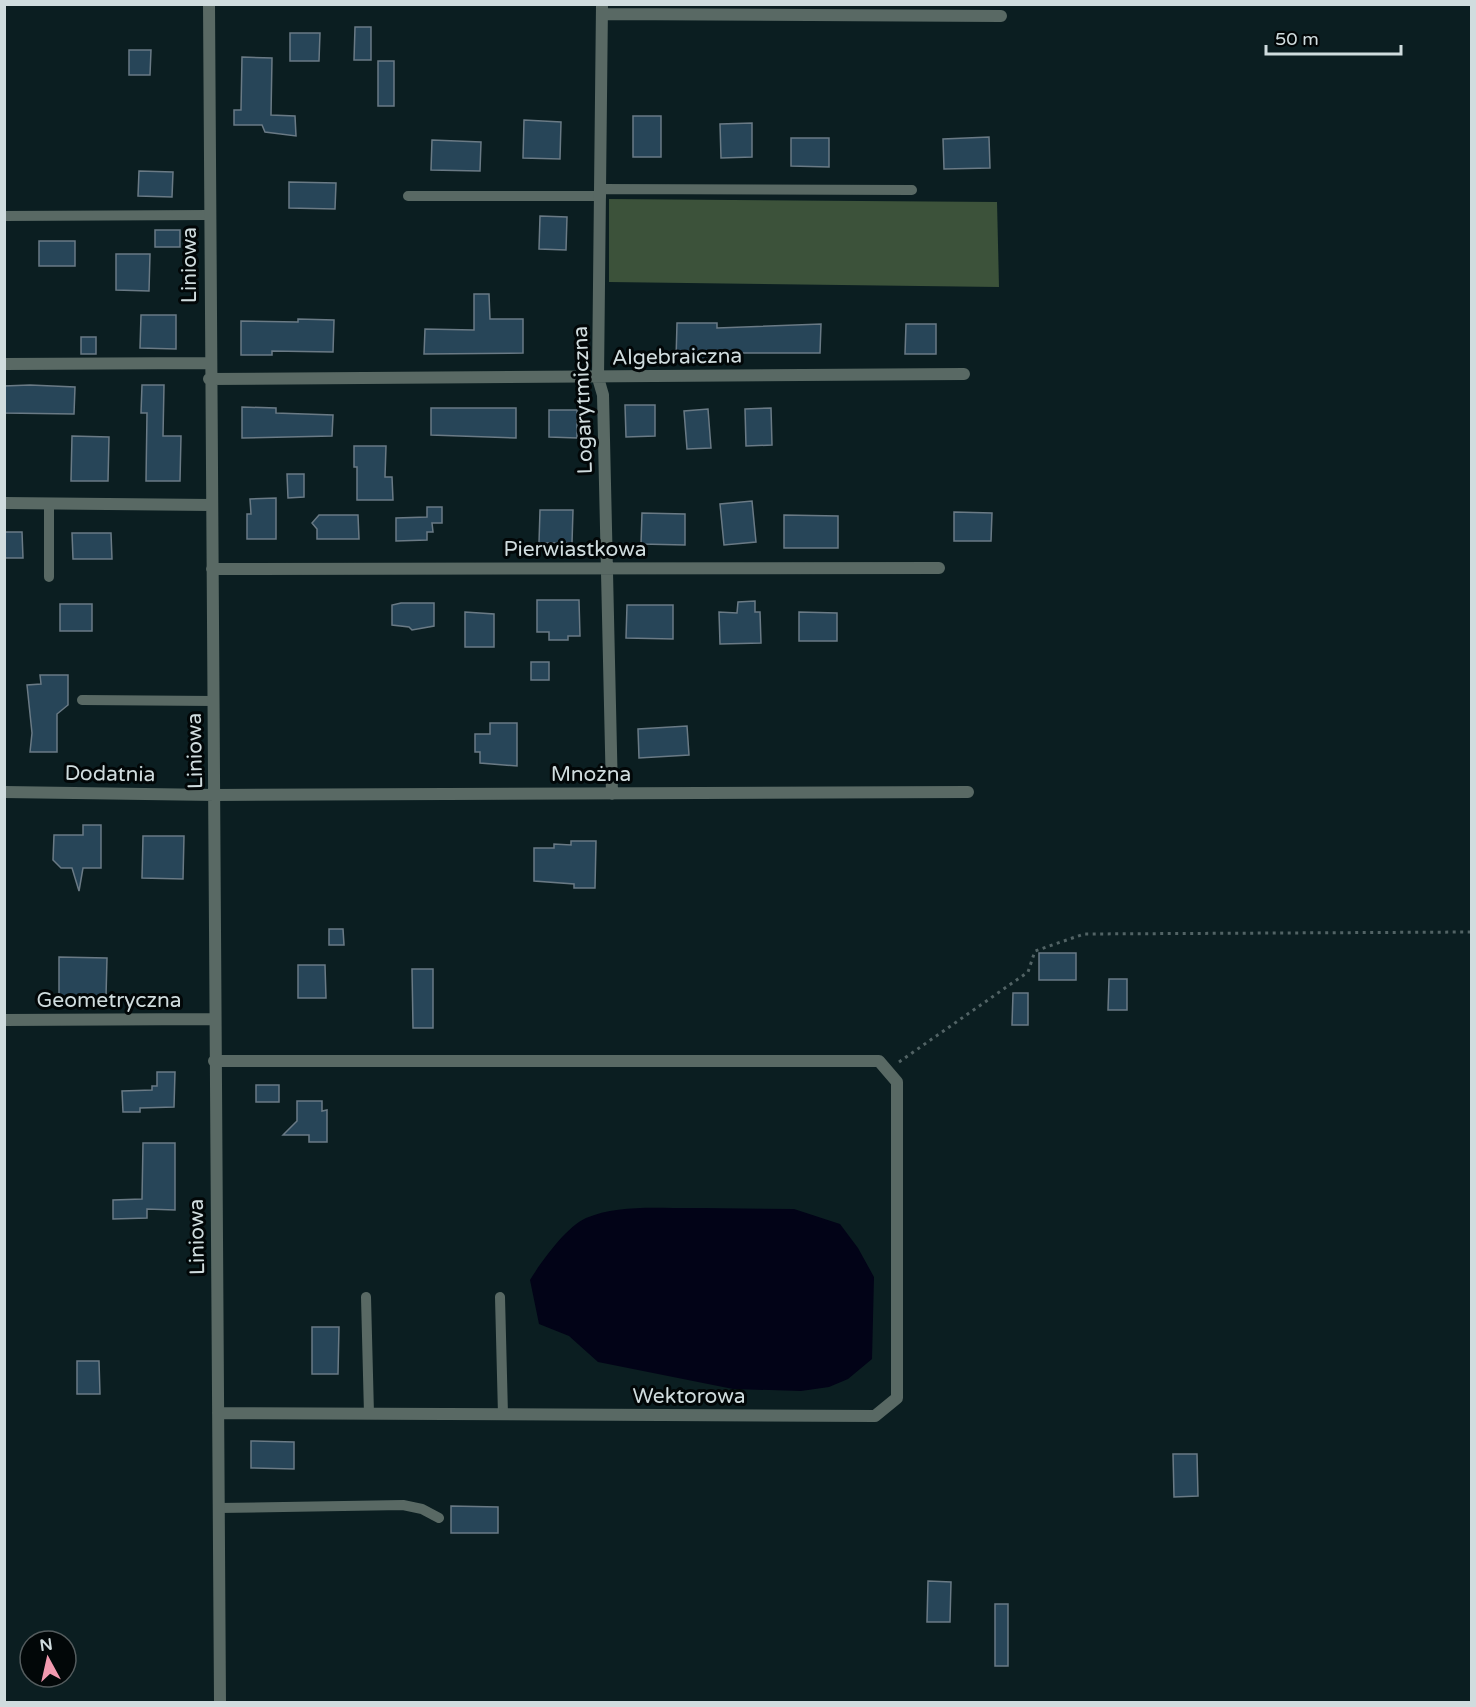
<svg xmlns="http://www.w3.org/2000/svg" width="1476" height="1707" viewBox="0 0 1476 1707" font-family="'Varela Round',sans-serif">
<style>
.forest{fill:#3c523a}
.water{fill:#020317}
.building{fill:#274558;stroke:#6a7a85;stroke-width:1.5}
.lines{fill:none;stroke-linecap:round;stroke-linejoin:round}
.path{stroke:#526365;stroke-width:3;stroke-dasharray:3 4.5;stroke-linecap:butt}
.lane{stroke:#596964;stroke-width:10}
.street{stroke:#596964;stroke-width:12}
.labels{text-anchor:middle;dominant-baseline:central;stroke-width:6;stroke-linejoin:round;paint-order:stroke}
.street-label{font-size:21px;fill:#d0dcde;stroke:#020708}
</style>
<rect width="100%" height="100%" fill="#0b1e21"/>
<path class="forest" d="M609 199 997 202 999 287 609 282Z"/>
<path class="water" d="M702 1208 794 1209 840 1224 858 1248 874 1277 872 1359 848 1379 829 1387 801 1391 733 1389 598 1362 569 1336 539 1324 530 1280C541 1262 566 1227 586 1218 620 1203 666 1209 702 1208Z"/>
<path class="building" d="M355 27H371V60H354Z
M290 33H320L319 61H290Z
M129 50H151L150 75H129Z
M242 57 272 58 271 115 295 116 296 136 265 132 262 125H234V110H241Z
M378 61H394V106H378Z
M633 116H661V157H633Z
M524 120 561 122 560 159 523 158Z
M752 123V157L721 158 720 124Z
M989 137 990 168 944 169 943 139Z
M791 138H829V167L791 166Z
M432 140 481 142 480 171 431 170Z
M139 171 173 172 172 197 138 196Z
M289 182 336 183 335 209 289 208Z
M540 216 567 217 566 250 539 249Z
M155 230H180V247H155Z
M39 241H75V266H39Z
M116 254H150L149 291 116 290Z
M474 294H489L490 319H523V353L424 354 425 329 474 330Z
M141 315H176V349L140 348Z
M298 319 334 320 333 352 272 351V355H241V321L298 322Z
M677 323H717V328L821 324 820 353H717V360H676Z
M906 324H936V354H905Z
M81 337H96V354H81Z
M30 385 75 387 74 414 4 413V386Z
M142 385H164L163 436H181L180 481H146L147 413H141Z
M625 405H655V436L626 437Z
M242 407 276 408V413L333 415 332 436 242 438Z
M431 408H516V438L431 435Z
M771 408 772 445 746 446 745 409Z
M708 409 711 448 687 449 684 411Z
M549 410H577V438L549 437Z
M72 436 109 437 108 481H71Z
M354 446H386L385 477H392L393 500H357V467H354Z
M287 474H304V497L288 498Z
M276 498V539H247V514H251L250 499Z
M752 501 756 542 724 545 720 504Z
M427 507H442V523H432L433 532H427V540L396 541V518L427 517Z
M540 510H573L572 543H539Z
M954 512 992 513 991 541H954Z
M642 513 685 514V545L641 544Z
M319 515H358L359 539H317V529L312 523Z
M784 515 838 516V548H784Z
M4 532H22L23 558H4Z
M72 533H111L112 559H73Z
M537 600H579L580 636H568V640H549V632H537Z
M755 601V612H760L761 643 720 644 719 612 737 613 738 602Z
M401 603H434V626L412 630 409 627 392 625V605Z
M60 604H92V631H60Z
M627 605H673V639L626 638Z
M465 612 494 614V647H465Z
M799 612 837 613V641H799Z
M531 662H549V680H531Z
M40 675H68V705L57 714V752H30L32 733 27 685 41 684Z
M490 723H517V766L480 763V752H475V734H490Z
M687 726 689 755 639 758 638 729Z
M83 825H101V868H83L79 891 72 868H61L53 860 54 835H83Z
M143 836H184L183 879 142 878Z
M571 841H596L595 888H574V884L534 881V848H554V844L571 845Z
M329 929H343L344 945H329Z
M1039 953H1076V980H1039Z
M59 957 107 958 106 997H59Z
M298 965H325L326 998H298Z
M412 969H433V1028H413Z
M1109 979H1127V1010H1108Z
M1013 993H1028V1025H1012Z
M157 1072H175L174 1107 140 1108V1112H123L122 1091 152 1090V1086H157Z
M256 1085H279V1102H256Z
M297 1101H322V1111L327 1110V1142H309V1135H283L297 1121Z
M143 1143H175V1210L147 1209V1218L113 1219V1200L142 1199Z
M312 1327H339L338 1374H312Z
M77 1361H99L100 1394H77Z
M251 1441 294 1442V1469L251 1468Z
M1173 1454H1197L1198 1496 1174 1497Z
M451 1506 498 1507V1533H451Z
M928 1581 951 1582 950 1622H927Z
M995 1604H1008V1666H995Z"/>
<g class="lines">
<path class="path" d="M899 1062 1028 972 1035 951 1084 934 1472 932"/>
<path class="lane" d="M601 189 912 190
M408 196H601
M4 216 209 215
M49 504V577
M82 700 214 701
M366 1297 369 1414
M500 1297 503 1415
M218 1508 403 1505 422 1509 439 1518"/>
<path class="street" d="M209 4 220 1702
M602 4 598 378 603 395 612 794
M602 14 1001 16
M4 364 209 363
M209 379 964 374
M4 503 211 505
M212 569 939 568
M4 792 215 795 968 792
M4 1020 214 1019
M214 1061H879L897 1082V1398L875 1416 218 1413"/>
</g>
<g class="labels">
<g class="street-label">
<text transform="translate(189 265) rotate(-90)">Liniowa</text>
<text transform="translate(677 357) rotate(-1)">Algebraiczna</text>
<text transform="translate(583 400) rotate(-92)">Logarytmiczna</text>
<text x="575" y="549">Pierwiastkowa</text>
<text transform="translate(195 751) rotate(-91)">Liniowa</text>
<text transform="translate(110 774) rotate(1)">Dodatnia</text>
<text x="591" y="774">Mnożna</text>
<text x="109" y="1000">Geometryczna</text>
<text transform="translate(197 1237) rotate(-91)">Liniowa</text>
<text x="689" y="1396">Wektorowa</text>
</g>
</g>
<rect width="1476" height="1707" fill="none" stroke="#d0dcde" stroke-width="12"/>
<g transform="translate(48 1659) rotate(352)"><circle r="28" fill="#020708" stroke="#545c5e" stroke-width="1.5"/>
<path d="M0-4.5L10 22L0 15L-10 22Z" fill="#f29ab0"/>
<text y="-9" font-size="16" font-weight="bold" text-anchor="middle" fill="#d0dcde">N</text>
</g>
<path d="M1266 45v9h135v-9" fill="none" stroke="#d0dcde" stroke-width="3"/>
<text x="1275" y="45" font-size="18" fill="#d0dcde" stroke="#020708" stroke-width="4.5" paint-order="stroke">50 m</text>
</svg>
